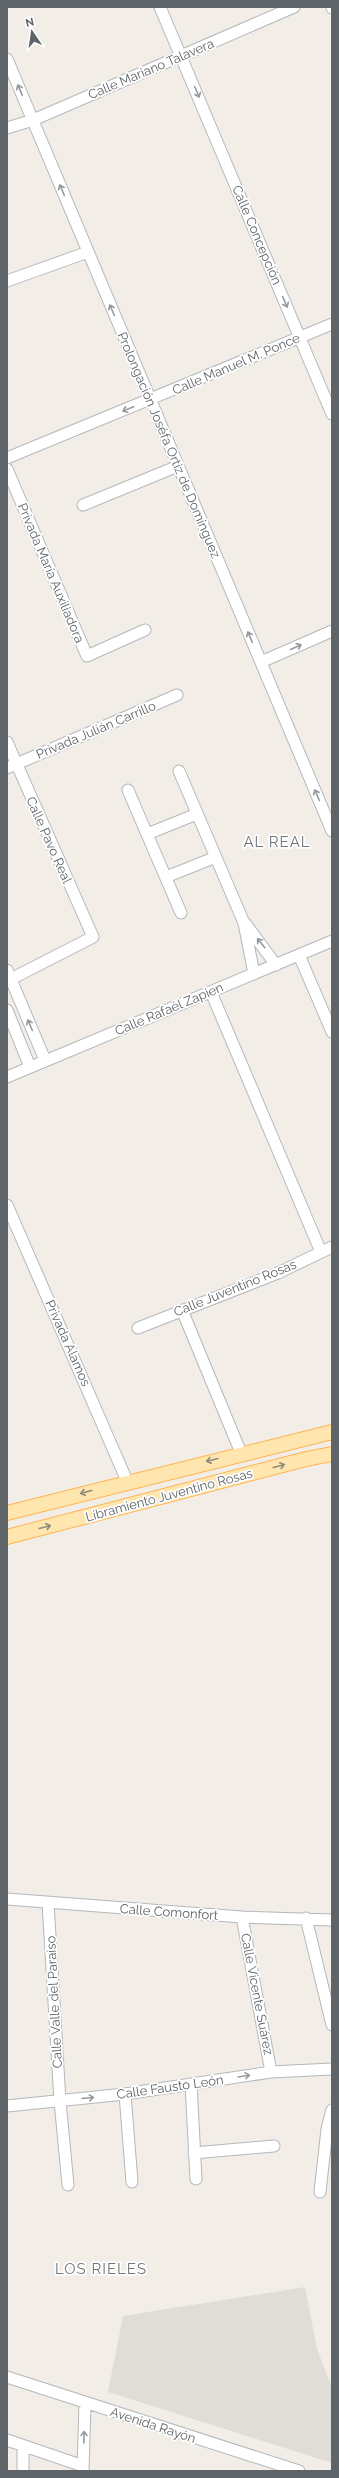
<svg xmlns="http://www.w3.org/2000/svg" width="339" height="2478" viewBox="0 0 339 2478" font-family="Raleway,sans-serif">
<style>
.industrial{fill:#e0ddd9}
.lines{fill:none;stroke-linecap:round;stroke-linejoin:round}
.minor-casing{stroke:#b4b8bc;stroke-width:13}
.major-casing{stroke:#ffb452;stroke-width:16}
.minor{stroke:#fff;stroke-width:11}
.major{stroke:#ffe6ae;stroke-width:14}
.oneway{stroke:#969a9d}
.oneway2{stroke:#8e8b7d}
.labels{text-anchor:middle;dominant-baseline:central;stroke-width:3.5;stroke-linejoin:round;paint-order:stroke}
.street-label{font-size:13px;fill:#5e6468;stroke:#fff}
.quarter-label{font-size:15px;letter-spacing:1px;fill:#6f767a;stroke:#fff}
</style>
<rect width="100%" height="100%" fill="#f2ede7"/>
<path class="industrial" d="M305 2287 317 2349 332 2388V2463L108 2392 123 2316Z"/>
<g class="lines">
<defs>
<path id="minor" d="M160 7 332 414
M332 7V8
M7 59 332 831
M7 128 33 120 294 7
M7 281 88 252
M7 458 332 324
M7 469 87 656 145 630
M83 505 178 466
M261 662 332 631
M7 742 93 937 7 981
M7 768 177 695
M179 771 244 923 254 974
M128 790 181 913
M147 834 197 814
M166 877 216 857
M245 923 276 965
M299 955 332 1032
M7 970 45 1060
M211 992 321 1252
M7 1010 30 1067
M7 1077 332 941
M7 1205 127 1481
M182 1310 241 1453
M138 1328 278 1273 332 1247
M7 1899 242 1917 332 1920
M48 1903 60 2101 68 2185
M242 1917 271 2072
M306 1918 332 2025
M191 2084 196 2179
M125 2094 132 2182
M7 2106 125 2094 271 2072 332 2069
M194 2153 274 2146
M320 2192 327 2129 332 2110
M7 2377 299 2471
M7 2440 83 2466
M23 2471V2446
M83 2471 85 2403"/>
<path id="major" d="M7 1513 332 1432
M7 1537 306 1459 332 1454"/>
</defs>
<use href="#minor" class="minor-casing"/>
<use href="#major" class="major-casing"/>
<use href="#minor" class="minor"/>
<use href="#major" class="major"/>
</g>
<defs><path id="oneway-shaft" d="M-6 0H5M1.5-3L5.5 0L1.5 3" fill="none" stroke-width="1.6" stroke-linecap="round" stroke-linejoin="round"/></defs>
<g class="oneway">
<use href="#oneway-shaft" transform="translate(20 90) rotate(-113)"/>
<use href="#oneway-shaft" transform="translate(197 92) rotate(67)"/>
<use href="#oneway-shaft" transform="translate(62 190) rotate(-113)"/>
<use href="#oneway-shaft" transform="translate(285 302) rotate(67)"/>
<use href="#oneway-shaft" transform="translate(112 310) rotate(-113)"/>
<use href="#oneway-shaft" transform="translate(128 409) rotate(158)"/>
<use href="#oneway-shaft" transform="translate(250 637) rotate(-113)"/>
<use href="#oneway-shaft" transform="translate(296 647) rotate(-24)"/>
<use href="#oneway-shaft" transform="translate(317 795) rotate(-113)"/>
<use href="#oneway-shaft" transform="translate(261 943) rotate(-129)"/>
<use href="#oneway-shaft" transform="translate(30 1025) rotate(-113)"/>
<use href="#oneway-shaft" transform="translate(244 2076) rotate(-9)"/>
<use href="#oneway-shaft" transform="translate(88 2098) rotate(-5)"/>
<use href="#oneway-shaft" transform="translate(84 2437) rotate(-88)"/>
</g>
<g class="oneway2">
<use href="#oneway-shaft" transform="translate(212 1460) rotate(166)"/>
<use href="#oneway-shaft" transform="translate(279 1466) rotate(-15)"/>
<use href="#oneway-shaft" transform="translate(86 1492) rotate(165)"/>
<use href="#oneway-shaft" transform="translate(45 1527) rotate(-15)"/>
</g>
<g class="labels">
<g class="street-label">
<text transform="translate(151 69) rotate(-23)">Calle Mariano Talavera</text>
<text transform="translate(257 235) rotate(67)">Calle Concepción</text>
<text transform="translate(236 364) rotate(-23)">Calle Manuel M. Ponce</text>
<text transform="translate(169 445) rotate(67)">Prolongación Joséfa Ortiz de Domínguez</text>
<text transform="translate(51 573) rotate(67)">Privada María Auxiliadora</text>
<text transform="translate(96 730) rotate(-23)">Privada Julián Carrillo</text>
<text transform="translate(49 840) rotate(66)">Calle Pavo Real</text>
<text transform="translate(169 1009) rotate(-23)">Calle Rafaél Zapien</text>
<text transform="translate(235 1288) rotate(-22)">Calle Juventino Rosas</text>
<text transform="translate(68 1343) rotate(66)">Privada Alamos</text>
<text transform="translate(169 1495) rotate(-15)">Libramiento Juventino Rosas</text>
<text transform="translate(169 1912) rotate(4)">Calle Comonfort</text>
<text transform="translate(257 1994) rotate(79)">Calle Vicente Suárez</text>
<text transform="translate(54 2002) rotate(-93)">Calle Valle del Paraíso</text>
<text transform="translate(170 2087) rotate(-8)">Calle Fausto León</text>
<text transform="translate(153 2425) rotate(18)">Avenida Rayón</text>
</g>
<g class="quarter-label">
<text x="277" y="842">AL REAL</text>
<text x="101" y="2269">LOS RIELES</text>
</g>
</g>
<rect width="339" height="2478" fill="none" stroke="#5e6468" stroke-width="16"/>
<g transform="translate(32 32) rotate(347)" stroke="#ffffff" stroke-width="3" paint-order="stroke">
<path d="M0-3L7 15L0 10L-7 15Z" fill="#5e6468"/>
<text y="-6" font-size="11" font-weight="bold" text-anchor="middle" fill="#5e6468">N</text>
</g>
</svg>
